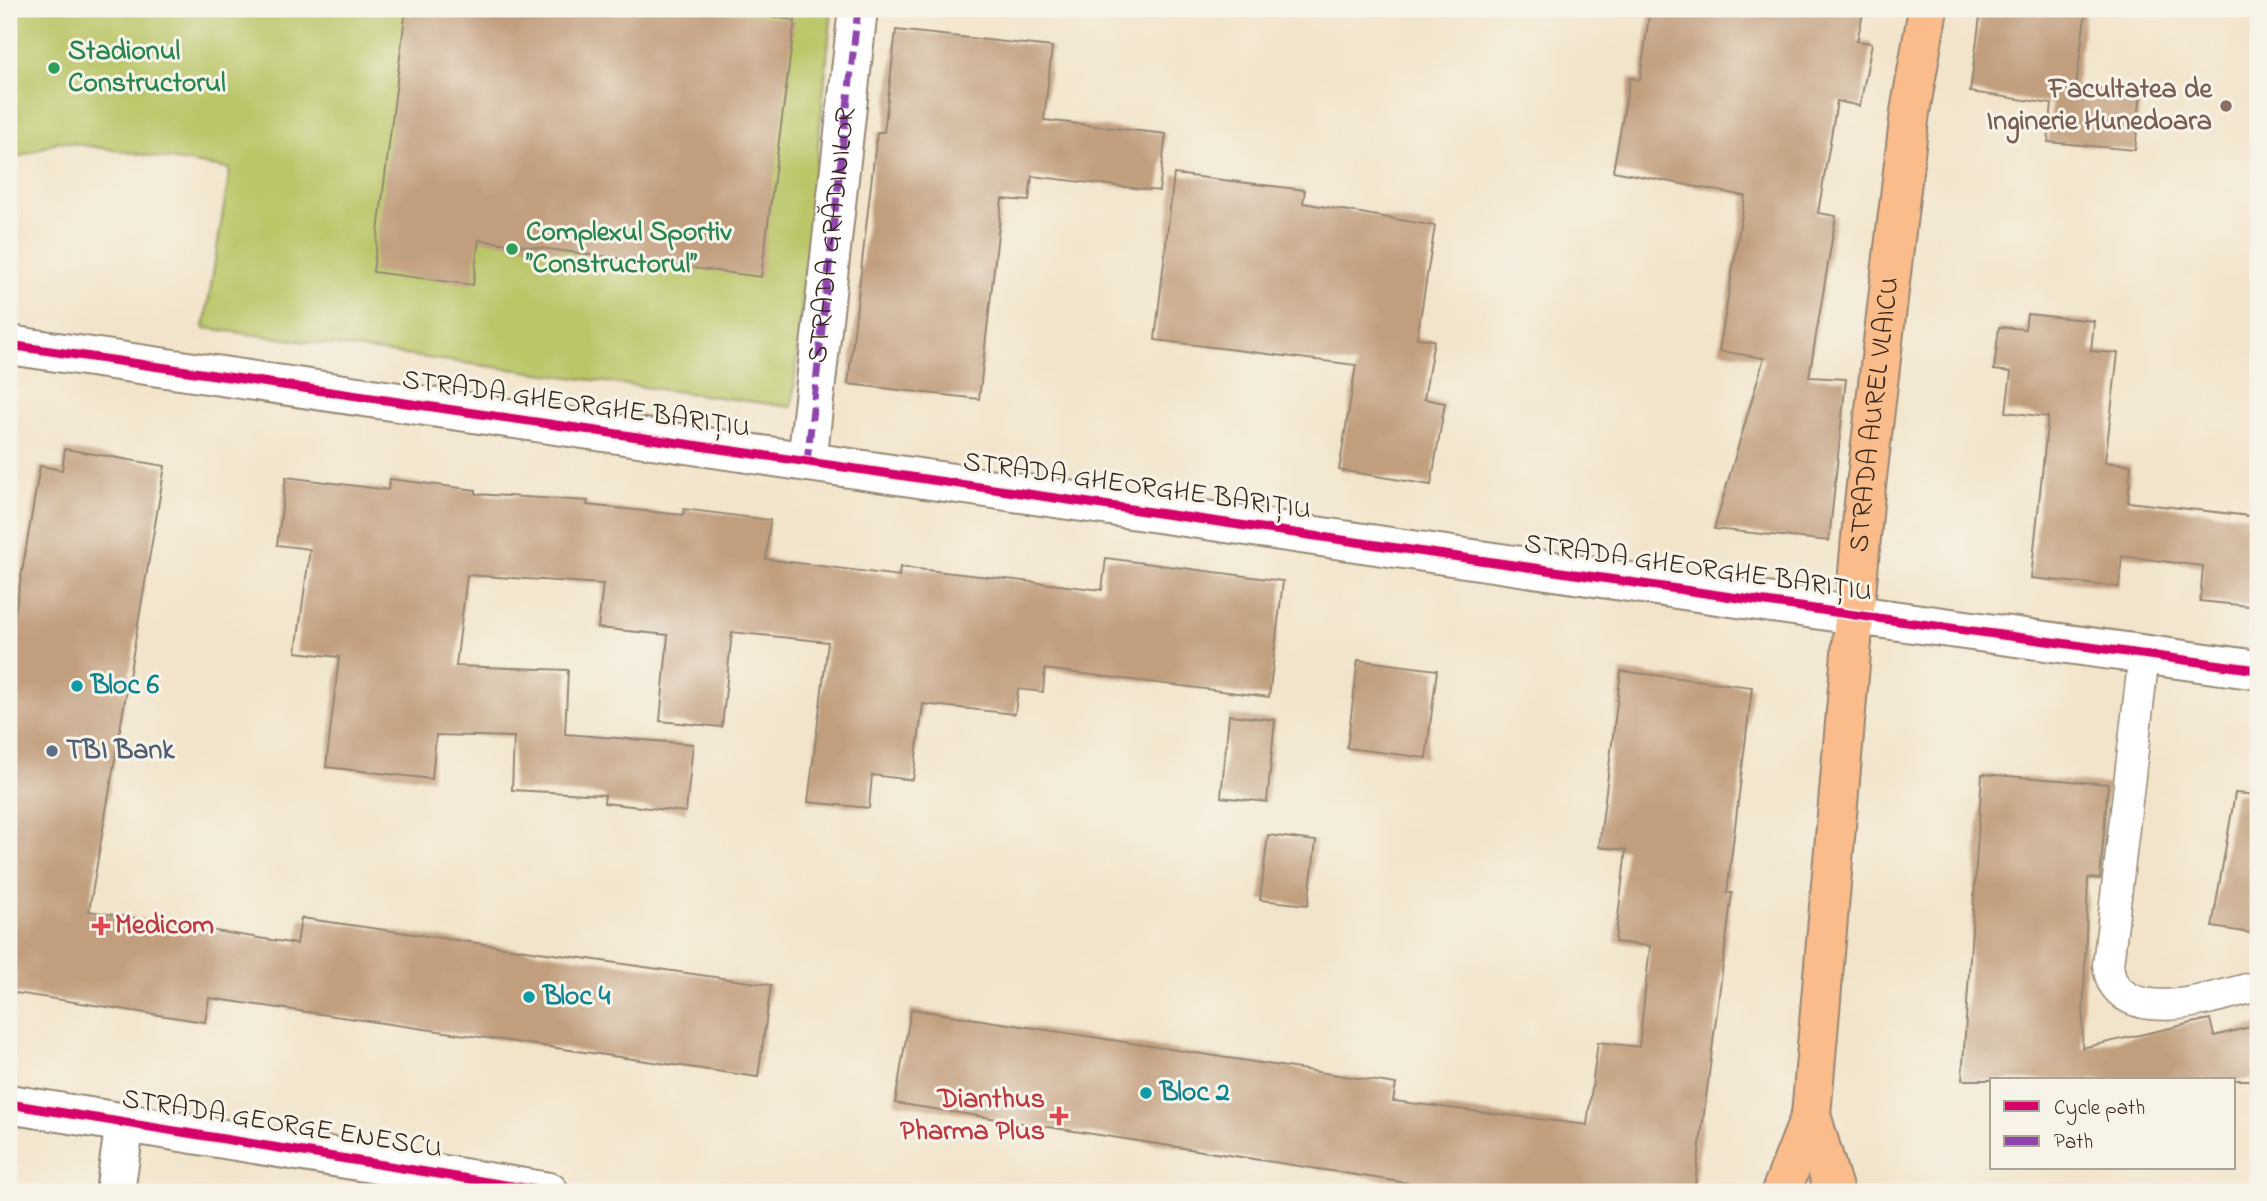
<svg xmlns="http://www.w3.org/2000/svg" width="2267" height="1201" viewBox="0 0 2267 1201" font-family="'Indie Flower',sans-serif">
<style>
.green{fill:#bac668;stroke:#7a7843;stroke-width:2}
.building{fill:#c19e7d}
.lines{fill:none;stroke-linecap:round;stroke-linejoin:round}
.service-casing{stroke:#968774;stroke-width:33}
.minor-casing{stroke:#968774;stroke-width:42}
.tertiary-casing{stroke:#968774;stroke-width:42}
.primary-casing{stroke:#968774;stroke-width:42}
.service{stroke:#fff;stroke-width:30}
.minor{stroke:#fff;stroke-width:38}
.tertiary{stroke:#fff;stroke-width:38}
.primary{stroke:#fabc8b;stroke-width:38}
.quiet{stroke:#8e44ad;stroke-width:7;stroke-dasharray:14 7;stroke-linecap:butt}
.cycleway-casing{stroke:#f7f3e8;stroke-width:13}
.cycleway{stroke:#d6006c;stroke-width:9}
.leisure-dot{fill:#2e9e5b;stroke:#f7f3e8;stroke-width:2.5}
.education-dot{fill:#8d6e63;stroke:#f7f3e8;stroke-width:2.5}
.culture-dot{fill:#0f9aa8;stroke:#f7f3e8;stroke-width:2.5}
.service-dot{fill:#5c6f8a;stroke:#f7f3e8;stroke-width:2.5}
.health-dot{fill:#e0444e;stroke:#f7f3e8;stroke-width:2.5}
.labels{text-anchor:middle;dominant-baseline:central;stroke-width:6;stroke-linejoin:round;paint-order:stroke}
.leisure-label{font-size:28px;font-weight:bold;fill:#27864d;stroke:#f7f3e8;text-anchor:start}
.education-label{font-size:28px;font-weight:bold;fill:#785e54;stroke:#f7f3e8;text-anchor:end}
.street-label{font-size:28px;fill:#3b2a1e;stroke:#f7f3e8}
.culture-label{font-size:28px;font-weight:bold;fill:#0d838f;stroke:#f7f3e8;text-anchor:start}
.service-label{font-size:28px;font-weight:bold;fill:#4e5e75;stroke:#f7f3e8;text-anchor:start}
.health-label{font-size:28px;font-weight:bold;fill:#be3a42;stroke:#f7f3e8;text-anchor:start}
</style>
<rect width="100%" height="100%" fill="#f7f3e8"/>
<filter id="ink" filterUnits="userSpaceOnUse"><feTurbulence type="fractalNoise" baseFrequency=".0143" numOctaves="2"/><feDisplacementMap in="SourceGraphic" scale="14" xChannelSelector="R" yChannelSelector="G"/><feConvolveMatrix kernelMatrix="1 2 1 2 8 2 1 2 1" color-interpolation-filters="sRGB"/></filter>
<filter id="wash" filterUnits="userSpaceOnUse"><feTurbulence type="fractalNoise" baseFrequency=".00686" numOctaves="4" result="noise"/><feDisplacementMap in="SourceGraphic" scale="28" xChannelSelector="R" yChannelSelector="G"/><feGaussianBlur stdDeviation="1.57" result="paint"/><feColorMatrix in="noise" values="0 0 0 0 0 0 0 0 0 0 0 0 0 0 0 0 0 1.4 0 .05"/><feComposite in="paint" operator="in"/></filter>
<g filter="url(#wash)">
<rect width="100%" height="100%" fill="#f2e4ca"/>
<path class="green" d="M9 9H832L792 407 204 328 230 169 59 141 9 161Z"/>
<g id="blocks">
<path class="building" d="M406 9H707L795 20 761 277 479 240 473 285 373 272Z
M1650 9H1864L1857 41 1872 43 1860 106 1837 101 1818 213 1836 216 1809 377 1846 379 1829 541 1714 529 1764 358 1719 351 1745 196 1613 171 1630 78 1640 80Z
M1981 9H2086L2076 86 2141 93 2135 150 2048 142 2052 104 1970 92Z
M896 30 1052 47 1044 120 1166 134 1159 191 1032 176 1029 201 1002 199 979 399 848 384 877 132H884Z
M1174 174 1305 190 1303 203 1435 226 1417 338 1434 340 1424 399 1445 403 1431 485 1339 470 1356 365 1155 340Z
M2027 314 2094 321 2091 351 2118 353 2105 462 2131 465 2128 502 2258 517V607L2200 601 2203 566 2122 556 2119 587 2031 578 2048 417 2006 412 2011 372 1994 370 1999 327 2025 329Z
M65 449 165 466 89 911 297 944 301 918 771 985 758 1077 209 998 205 1022 9 992V648L40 466 62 470Z
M286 477 388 490 390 479 476 490V494L588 501 587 505 683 515 684 509 770 520 766 559 899 576 900 567 1102 590 1106 558 1283 581 1269 697 1045 669 1043 692 1018 689 1015 714 923 704 913 780 872 775 869 808 808 802 828 642 732 632 722 727 660 721 668 635 598 628 603 584 467 575 456 666 568 670 565 734 693 744 686 812 604 803 605 795 512 790 514 737 436 735 432 779 326 767 339 657 296 652 310 549 277 545Z
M1358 660 1437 670 1426 758 1347 748Z
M1621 671 1752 687 1727 893H1732L1694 1192H1465L895 1103 911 1009 1396 1084 1393 1101 1587 1125 1598 1042 1639 1047 1650 946 1615 942 1626 850 1599 847Z
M1229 715 1275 720 1267 802 1221 797Z
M1982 774 2108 784 2100 879 2088 878 2082 1048 2210 1019 2214 1036 2258 1025V1080H1962Z
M2235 793 2258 795V934L2212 927Z
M1268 835 1316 841 1308 905 1260 900Z"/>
</g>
</g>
<g filter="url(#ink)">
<use href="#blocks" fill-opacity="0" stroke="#968774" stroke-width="2"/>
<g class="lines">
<defs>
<path id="service" d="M2144 655 2108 965C2109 970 2110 977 2112 981 2136 1026 2221 995 2258 986"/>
<g id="minor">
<path d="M9 345 1855 615 2258 670"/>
<path id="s1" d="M807 462 858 9"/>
<path d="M115 1192 125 1122"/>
</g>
<path id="tertiary" d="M9 1104 549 1192"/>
<g id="primary">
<path d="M1811 1115 1834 1192"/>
<path id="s2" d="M1781 1192 1811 1115 1864 503 1910 112 1928 9"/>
</g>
</defs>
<use href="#service" class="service-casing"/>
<use href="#minor" class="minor-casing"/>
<use href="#tertiary" class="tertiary-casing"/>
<use href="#primary" class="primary-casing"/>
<use href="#service" class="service"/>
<use href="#minor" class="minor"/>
<use href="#tertiary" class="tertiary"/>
<use href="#primary" class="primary"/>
<path class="quiet" d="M807 462 858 9"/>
<defs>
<path id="cycleway" d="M9 345 1855 615 2258 670
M9 1104 549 1192"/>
</defs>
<use href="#cycleway" class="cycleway-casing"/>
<use href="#cycleway" class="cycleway"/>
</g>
</g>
<g class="leisure-dot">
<circle cx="54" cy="68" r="7"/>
<circle cx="512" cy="249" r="7"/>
</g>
<circle class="education-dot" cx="2226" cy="106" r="7"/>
<g class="culture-dot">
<circle cx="77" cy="686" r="7"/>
<circle cx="529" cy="997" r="7"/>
<circle cx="1146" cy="1093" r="7"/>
</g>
<circle class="service-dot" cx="52" cy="751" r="7"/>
<g class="health-dot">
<path d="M97.5 915.5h7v7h7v7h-7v7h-7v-7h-7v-7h7z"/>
<path d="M1055.5 1105.5h7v7h7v7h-7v7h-7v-7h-7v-7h7z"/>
</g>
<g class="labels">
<g class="leisure-label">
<text x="68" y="52">Stadionul<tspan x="68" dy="32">Constructorul</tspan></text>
<text x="526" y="233">Complexul Sportiv<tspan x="526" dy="32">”Constructorul”</tspan></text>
</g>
<g class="education-label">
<text x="2212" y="90">Facultatea de<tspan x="2212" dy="32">Inginerie Hunedoara</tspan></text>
</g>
<g class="street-label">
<text stroke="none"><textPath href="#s1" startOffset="228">STRADA GRĂDINILOR</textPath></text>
<text transform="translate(576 405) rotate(8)">STRADA GHEORGHE BARIȚIU</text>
<text stroke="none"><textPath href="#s2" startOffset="786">STRADA AUREL VLAICU</textPath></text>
<text transform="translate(1137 487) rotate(8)">STRADA GHEORGHE BARIȚIU</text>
<text transform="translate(1698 569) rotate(8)">STRADA GHEORGHE BARIȚIU</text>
<text transform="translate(282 1125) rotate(9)">STRADA GEORGE ENESCU</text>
</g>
<g class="culture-label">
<text x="91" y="686">Bloc 6</text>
<text x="543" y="997">Bloc 4</text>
<text x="1160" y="1093">Bloc 2</text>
</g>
<g class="service-label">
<text x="66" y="751">TBI Bank</text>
</g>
<g class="health-label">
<text x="115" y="926">Medicom</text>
<text x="1045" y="1100" text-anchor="end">Dianthus<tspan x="1045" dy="32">Pharma Plus</tspan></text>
</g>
</g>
<rect width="2267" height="1201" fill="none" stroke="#f7f3e8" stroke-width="35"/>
<rect x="1990" y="1078" width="245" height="91" fill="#f7f3e8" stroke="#aca397" stroke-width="2"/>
<rect x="2004" y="1101" width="35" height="10" fill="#d6006c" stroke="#aca397" stroke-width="2"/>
<text x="2054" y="1114" font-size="21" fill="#3b2a1e">Cycle path</text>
<rect x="2004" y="1136" width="35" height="10" fill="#8e44ad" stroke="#aca397" stroke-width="2"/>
<text x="2054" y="1148" font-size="21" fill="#3b2a1e">Path</text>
</svg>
